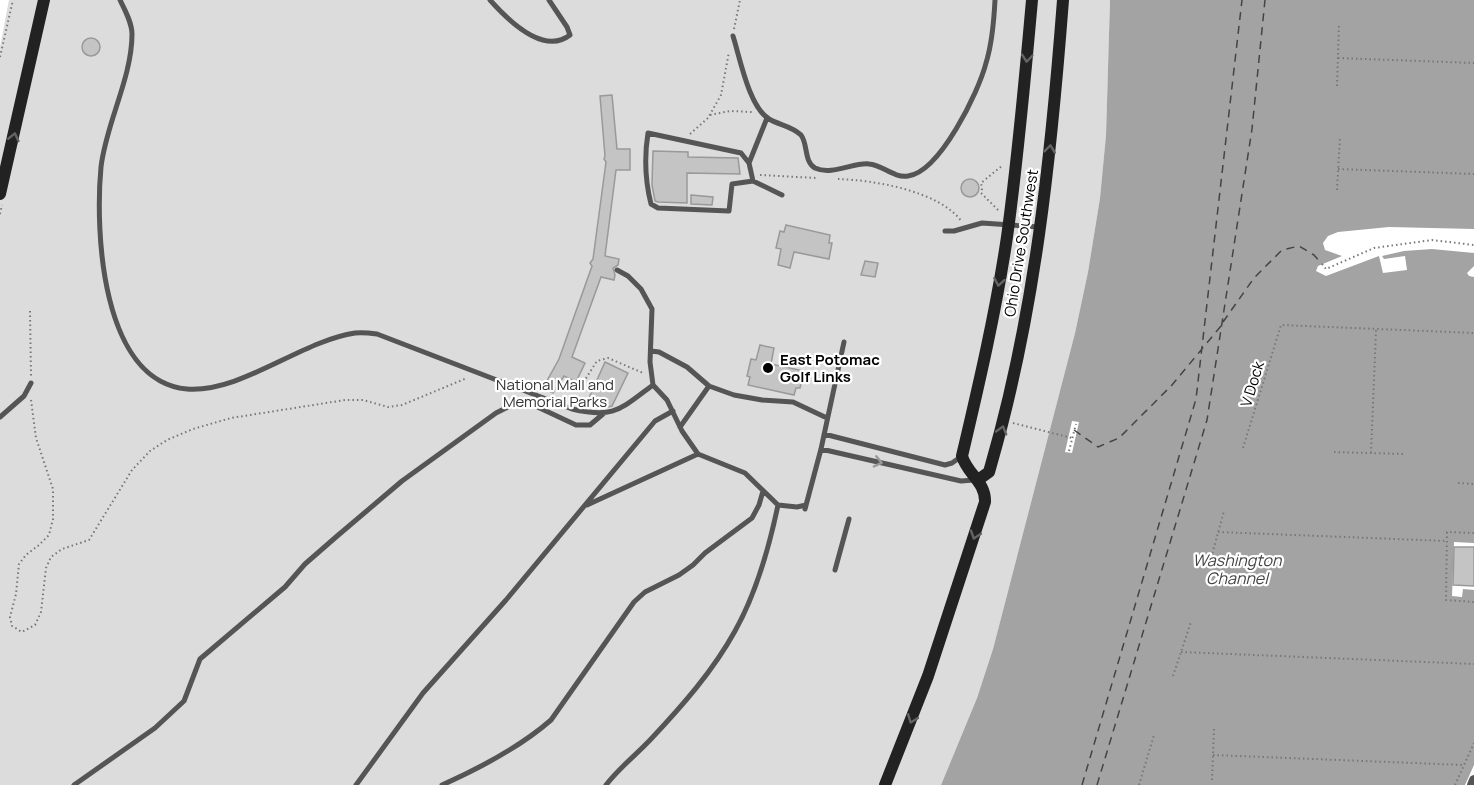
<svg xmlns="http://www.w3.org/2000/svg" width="1474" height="785" viewBox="0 0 1474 785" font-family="Manrope,sans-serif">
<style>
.green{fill:#dcdcdc}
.water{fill:#a3a3a3}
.pier{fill:#fff}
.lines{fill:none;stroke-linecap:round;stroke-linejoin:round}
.ferry{stroke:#444;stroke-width:1.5;stroke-dasharray:8 6;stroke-linecap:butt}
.building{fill:#c4c4c4;stroke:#999;stroke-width:1.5}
.path{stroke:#777;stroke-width:2;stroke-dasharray:1.5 3;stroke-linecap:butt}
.lane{stroke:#555;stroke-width:5}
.street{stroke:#555;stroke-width:10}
.secondary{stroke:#222;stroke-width:12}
.oneway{stroke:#646464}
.oneway2{stroke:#999}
.poi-dot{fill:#000;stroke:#fff;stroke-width:2}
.labels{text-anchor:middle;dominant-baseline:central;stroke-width:4.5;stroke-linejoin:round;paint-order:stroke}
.street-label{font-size:15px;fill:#000;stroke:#fff}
.poi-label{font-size:15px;font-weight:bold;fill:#000;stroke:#fff;text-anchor:start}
.park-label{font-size:15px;fill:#333;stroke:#fff}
.water-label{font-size:16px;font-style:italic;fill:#444;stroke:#fff}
</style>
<rect width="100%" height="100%" fill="#fff"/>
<path class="green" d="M9 0H1110L1106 135 1100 198 1088 272 1075 333 993 649 977 698 941 785H0V47Z"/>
<path class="water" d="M1110 0H1474V266L1467 273 1469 276 1474 277V543L1454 542 1452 596 1462 597 1463 589 1474 590V765L1465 785H941L977 698 993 649 1075 333 1088 272 1100 198 1106 135Z"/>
<path class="pier" d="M1389 227 1474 229V253L1432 249 1404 251 1382 256 1384 259 1405 256 1407 270 1383 273 1379 256 1326 276 1316 271 1318 266 1342 256 1325 250 1323 243 1328 236 1338 232Z
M1072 421 1079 422 1072 453 1065 452Z"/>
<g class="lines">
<path class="ferry" d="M1223 322 1254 278 1282 250 1299 246 1314 255 1322 264
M1074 430 1098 447 1119 438 1172 385 1221 326
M1082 785 1196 399 1242 0
M1097 785 1207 420 1252 129 1265 0"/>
</g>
<path class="building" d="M82 47a9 9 0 1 1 18 0a9 9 0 1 1-18 0Z
M612 95 617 149H630V170H616L605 256 619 259 618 265 613 268 615 275 614 280 601 277 572 357 585 363 576 382 564 376 553 393 543 388 559 359 592 266 590 263 593 259 606 162 604 159 605 156 600 96Z
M653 151 688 152V157L738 158 740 174 687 173V203L658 202 655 201 652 185Z
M961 188a9 9 0 1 1 18 0a9 9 0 1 1-18 0Z
M691 195 713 197 712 205 691 204Z
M786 225 830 235 829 243H832L829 259 794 252 790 268 778 265 781 249 776 248 780 231 784 232Z
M865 261 878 263 875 277 861 275Z
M760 345 774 348 771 364 804 371 800 388H796L794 395 748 385 750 377 747 376 751 359 756 360Z
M605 362 628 373 612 406 608 407 589 398Z
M1454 547H1474V586L1453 585Z"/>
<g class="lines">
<path class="path" d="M734 29 740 0
M0 57 13 0
M1338 58 1474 63
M1337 86 1339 24
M710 115 730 111 752 112
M690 134 708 118 721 95 729 52
M1338 169 1474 174
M760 175 817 178
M838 179C874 180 940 191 962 222
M1337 190 1340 137
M998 210 981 193 982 189 981 183 1003 165
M0 214 2 205
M1322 264 1326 269 1374 248 1432 240 1474 245
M30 311 31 376
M581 386 597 361 608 358 643 373
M31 400 36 438 53 489V519L49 535 39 545 26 555 19 564 16 594 10 617 12 626 22 632 35 625 41 612 46 568 51 557 62 549 89 540 132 470 150 451 167 440 193 429 231 418 345 400H363L388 407 402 405 467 378
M1013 423 1072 438
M1243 448 1281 325 1474 333
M1069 451 1076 424
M1334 452 1403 454
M1371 453 1376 330
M1458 483 1474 484
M1218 532 1447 541
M1474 533 1447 532 1446 600 1474 602
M1210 562 1224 511
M1181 652 1474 664
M1173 676 1191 622
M1213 755 1464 765
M1212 780 1214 728
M1139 785 1154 735
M1455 785 1474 743"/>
<path class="lane" d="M120 0C125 10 132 23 132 34 132 78 106 123 101 167 95 231 101 381 187 389 241 393 301 341 355 333 362 332 370 333 377 334L572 409C615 419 620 409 653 385
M490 0C507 19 543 56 570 35L567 27 549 0
M733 36C740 58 749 107 769 119 779 125 792 126 801 135 808 144 804 162 815 168 832 176 854 162 869 164 883 165 893 178 908 176 940 172 979 91 986 63 992 44 994 20 995 0
M749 163 767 118
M753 181 749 163 741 153 648 133C644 158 645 180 651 204L658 208 729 211 732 184 753 181 782 195
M945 231H954L982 223 1039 227
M651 351 659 352 687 367 709 386 734 395 762 400 793 402 827 418
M0 417 24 396 31 383
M680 427 709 386
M824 434 945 465 952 463 962 456
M821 449 961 481 974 480
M587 505 698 454
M778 505 797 507 806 505
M805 509 821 449 844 342
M835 570 849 519
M74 785 155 728 184 701 200 659 285 587 305 564 336 537 402 481 496 413 512 405 529 403 576 425H590L603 414
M356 785 423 693 506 600 655 421 673 411
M442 785C480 768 519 748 551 720L634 602 645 592 679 575 693 565 705 553 752 518 759 505 763 491
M606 785C619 768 636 755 651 739 682 706 713 671 735 631 757 592 769 548 778 505L745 473 698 454 682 431 667 400 653 385 650 362 652 309 641 289 628 276 617 270"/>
<path class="street" d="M1472 785 1474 780"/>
<path class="secondary" d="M0 194 44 0
M978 480 989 472 991 465C1035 313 1051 157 1063 0
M885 785 928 676 985 502C986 482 967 474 962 456 979 384 996 311 1007 237 1018 158 1025 79 1032 0"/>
</g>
<defs><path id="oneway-chevron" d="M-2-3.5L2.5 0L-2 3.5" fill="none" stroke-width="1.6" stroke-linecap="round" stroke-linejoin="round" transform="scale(1.5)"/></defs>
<g class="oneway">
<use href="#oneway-chevron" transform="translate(1027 58) rotate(95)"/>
<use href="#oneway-chevron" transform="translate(14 137) rotate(-77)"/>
<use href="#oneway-chevron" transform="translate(1050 149) rotate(-83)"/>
<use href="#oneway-chevron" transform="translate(999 282) rotate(100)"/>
<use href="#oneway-chevron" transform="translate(1002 430) rotate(-74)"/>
<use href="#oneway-chevron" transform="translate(975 535) rotate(108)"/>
<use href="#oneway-chevron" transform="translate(912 719) rotate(111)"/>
</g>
<use class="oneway2" href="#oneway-chevron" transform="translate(878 462) rotate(13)"/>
<circle class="poi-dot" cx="768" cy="368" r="6"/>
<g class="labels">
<g class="street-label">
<text transform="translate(1021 243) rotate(-81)">Ohio Drive Southwest</text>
<text transform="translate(1252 384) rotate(-73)">V Dock</text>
</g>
<g class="poi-label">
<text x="780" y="359">East Potomac<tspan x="780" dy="17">Golf Links</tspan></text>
</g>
<g class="park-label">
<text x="555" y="384">National Mall and<tspan x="555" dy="17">Memorial Parks</tspan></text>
</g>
<g class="water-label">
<text x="1237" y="560">Washington<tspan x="1237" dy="18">Channel</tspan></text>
</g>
</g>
</svg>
